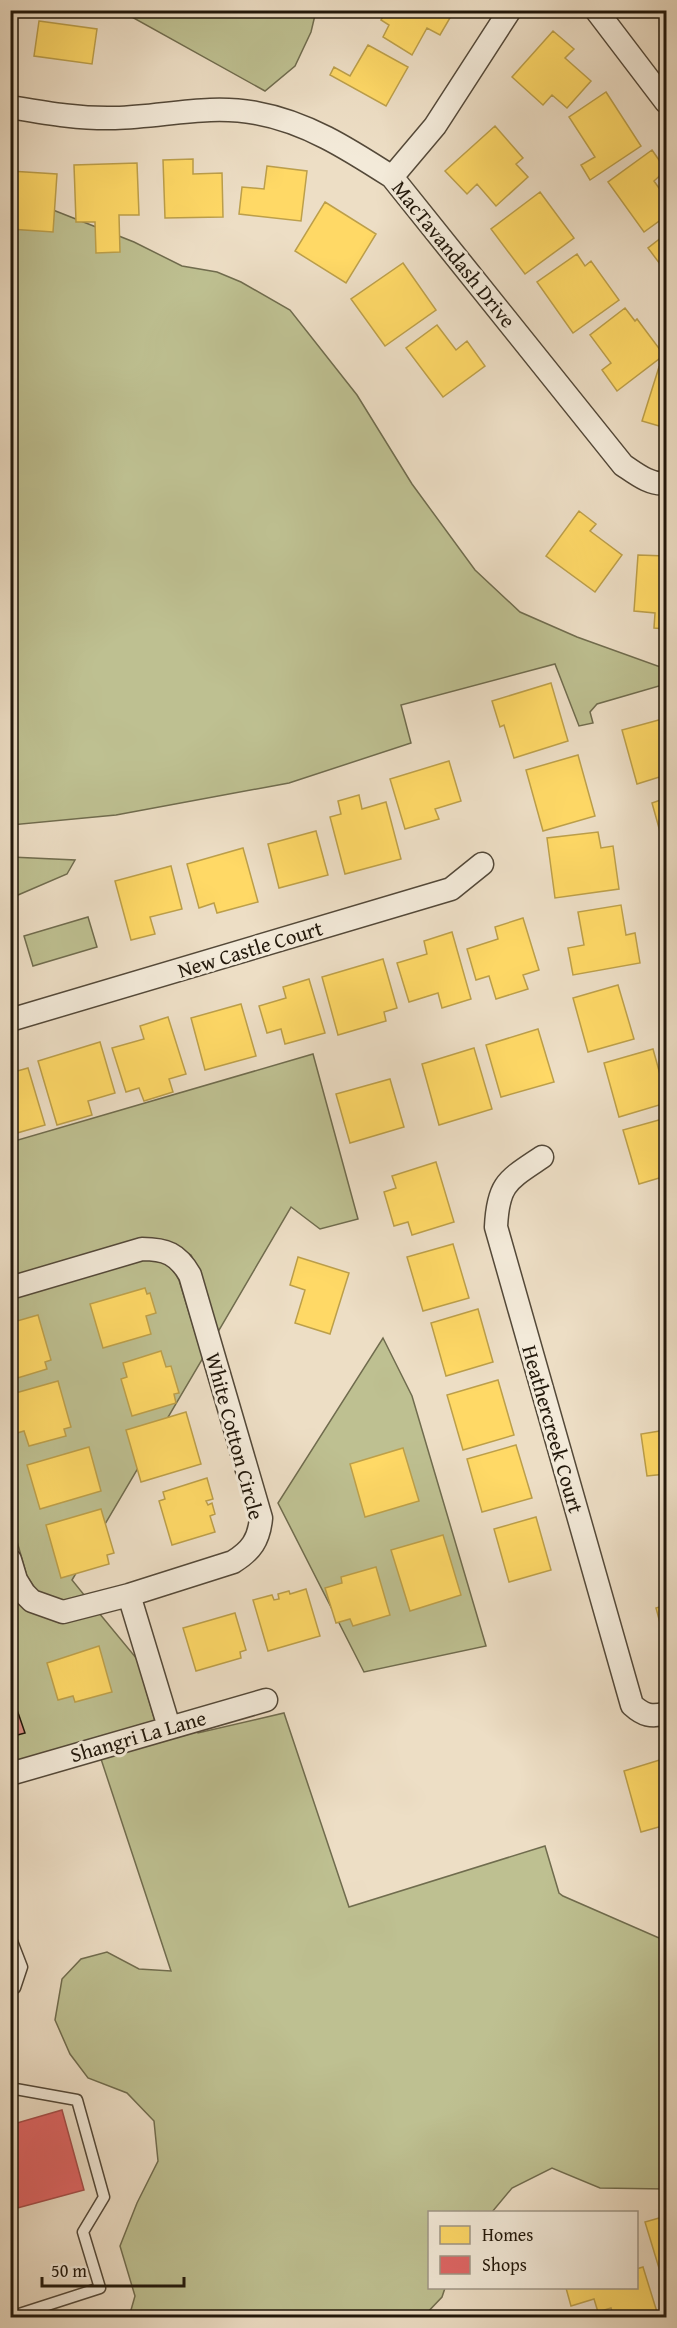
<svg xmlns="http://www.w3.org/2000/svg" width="677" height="2328" viewBox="0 0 677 2328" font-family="'Gentium Book Plus',serif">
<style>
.green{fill:#bec091;stroke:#706c4e;stroke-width:1.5}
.homes{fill:#ffd966;stroke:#bc9f4a;stroke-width:1.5}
.shops{fill:#e06666;stroke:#a74e4a;stroke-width:1.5}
.building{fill:#d89083;stroke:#21170a;stroke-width:1.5}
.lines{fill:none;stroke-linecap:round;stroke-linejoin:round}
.lane-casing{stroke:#544939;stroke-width:13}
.street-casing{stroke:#544939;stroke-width:25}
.lane{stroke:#f3ead9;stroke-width:10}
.street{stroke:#f3ead9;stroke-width:22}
.labels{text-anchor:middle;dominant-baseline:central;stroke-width:6;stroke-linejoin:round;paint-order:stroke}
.street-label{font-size:21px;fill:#21170a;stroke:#f3ead9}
</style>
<rect width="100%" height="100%" fill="#eddec5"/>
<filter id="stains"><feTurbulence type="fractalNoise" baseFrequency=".00333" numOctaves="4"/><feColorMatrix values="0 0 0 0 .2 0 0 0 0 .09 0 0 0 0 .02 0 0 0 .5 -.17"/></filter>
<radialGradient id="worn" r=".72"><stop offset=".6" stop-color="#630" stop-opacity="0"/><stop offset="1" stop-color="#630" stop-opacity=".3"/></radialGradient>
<path class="green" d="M121 11H316L311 32 295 66 265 91Z
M48 208 134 242 182 266 217 272 241 282 290 310 357 395 412 484 475 570 520 612 577 637 666 669V684L597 704 590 712 593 723 579 726 555 664 401 705 411 743 289 783 116 815 11 825 10 213Z
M11 857 75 860 67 874 11 898Z
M88 917 97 947 33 966 24 936Z
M313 1054 358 1219 320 1229 291 1207 218 1332 200 1272 191 1255 166 1241 11 1278V1142Z
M143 1259C161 1259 171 1264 179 1280L203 1358 72 1580 85 1596 64 1602 38 1593 27 1576 11 1521V1298Z
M383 1338 412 1396 486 1646 364 1672 278 1503Z
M10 1592 27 1611 99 1613 137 1659 155 1721 11 1764Z
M284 1713 349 1907 545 1846 559 1893 563 1896 666 1941V2189L600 2188 552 2168 512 2188 492 2212H430V2288H445L442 2297 423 2317H129L135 2296 120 2246 137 2203 158 2161 154 2121 127 2093 88 2078 70 2054 55 2020 62 1979 81 1959 107 1952 139 1969 171 1971 101 1759 196 1730 198 1733Z"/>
<path class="homes" d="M387 10H454V11L440 35 427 28 412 55 383 37 389 25 381 20Z
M39 21 97 29 92 64 34 56Z
M553 31 574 49 565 58 591 81 567 108 552 95 543 105 512 77Z
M368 45 408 67 386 106 330 75 334 67 350 76Z
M606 92 641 146 590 180 581 165 595 157 569 117Z
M495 126 523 158 516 164 528 177 496 206 477 184 467 194 445 171Z
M652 150 666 170 654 181 666 198V216L644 232 608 182Z
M193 159V174L222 173 223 217 165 218 163 160Z
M137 163 139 215H119L120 252 96 253 95 222H76L74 165Z
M267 166 307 171 301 221 239 214 242 187 264 189Z
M10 171 57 174 53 232 10 229Z
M540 192 574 238 525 274 491 229Z
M325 202 376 234 346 283 295 251Z
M666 234V272L648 248Z
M577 254 585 266 591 261 619 300 573 333 537 282Z
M403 263 436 310 385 346 351 299Z
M625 308 635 321 637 319 664 355 617 391 602 370 611 363 590 335Z
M437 325 456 350 467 341 485 366 443 397 406 348Z
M659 367 666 369V428L642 421Z
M579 511 596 524 590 531 622 555 595 592 546 556Z
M638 555 666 556V629L654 628 655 613 634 611Z
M551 683 568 741 514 758 504 725 500 727 492 701Z
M666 718V775L637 784 622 730Z
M578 755 595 816 543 831 526 770Z
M449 761 461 801 435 809 439 819 405 829 390 779Z
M359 795 362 809 386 802 401 859 345 874 330 817 341 814 338 801Z
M666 798V853L652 803Z
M316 831 328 875 279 888 268 844Z
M598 832 601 848 613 846 619 889 555 898 547 838Z
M243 848 258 902 217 913 214 903 199 908 187 864Z
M171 866 182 909 150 917 155 934 131 940 115 881Z
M621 905 626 935 635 933 640 963 573 975 568 948 584 945 578 912Z
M523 918 539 970 523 975 528 989 496 999 489 976 476 980 467 949 498 939 495 927Z
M452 932 471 999 442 1008 438 993 409 1002 397 963 427 954 424 941Z
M383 959 397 1008 384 1012 386 1021 338 1035 322 977Z
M309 979 325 1033 285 1044 281 1029 267 1033 259 1006 286 998 283 987Z
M618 985 634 1039 588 1052 573 998Z
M241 1004 256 1056 205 1070 191 1018Z
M168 1017 186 1074 169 1079 173 1092 144 1101 139 1088 126 1092 112 1048 144 1039 140 1026Z
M538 1029 554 1082 501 1097 486 1045Z
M100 1042 115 1093 88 1101 92 1115 57 1125 38 1061Z
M474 1048 492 1109 439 1125 422 1064Z
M653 1049 666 1096V1103L619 1117 604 1063Z
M28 1068 45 1125 17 1133 13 1122 10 1123V1073Z
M390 1079 404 1127 350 1143 336 1094Z
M666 1118V1176L639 1184 623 1130Z
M436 1162 454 1222 412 1235 408 1222 394 1226 384 1192 396 1188 392 1176Z
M453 1244 469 1298 423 1311 407 1257Z
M298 1257 349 1273 330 1334 295 1323 305 1290 290 1285Z
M145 1288 147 1294 150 1293 156 1313 146 1316 151 1334 103 1348 90 1304Z
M478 1309 493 1362 446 1376 431 1323Z
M38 1315 51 1360 45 1362 47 1369 11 1380 10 1323Z
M161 1351 166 1367 171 1366 179 1393 174 1394 176 1403 132 1416 121 1379 127 1377 123 1363Z
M498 1380 514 1435 463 1450 447 1395Z
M58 1381 71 1427 64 1429 66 1436 29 1446 24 1431 17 1433 10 1409V1404L15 1402 12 1394Z
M186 1412 201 1464 141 1482 126 1430Z
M666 1430V1474L647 1476 641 1434Z
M516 1445 532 1498 482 1512 467 1459Z
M89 1447 101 1491 40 1509 27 1465Z
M403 1448 419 1501 365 1517 350 1464Z
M207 1478 213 1499 206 1501 208 1505 212 1503 215 1514 210 1516 215 1532 172 1545 159 1501 165 1499 163 1492Z
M101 1509 114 1553 107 1555 109 1564 61 1578 46 1525Z
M536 1517 551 1570 509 1582 494 1529Z
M443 1535 461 1595 410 1611 391 1550Z
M376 1567 390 1615 353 1626 350 1619 336 1623 325 1588 342 1583 341 1577Z
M306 1589 320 1636 268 1651 253 1600 272 1595 274 1600 279 1599 278 1594 289 1591 290 1594Z
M666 1605V1645L656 1608Z
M235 1613 246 1650 240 1652 241 1658 196 1671 183 1628Z
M99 1646 112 1692 75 1702 73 1696 58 1700 47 1663Z
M666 1758V1825L641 1832 624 1771Z
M666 2216V2291L645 2222Z
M643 2267 657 2312 639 2318H614L611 2308 598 2312 594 2299 571 2306 566 2288H636V2269Z"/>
<path class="shops" d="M62 2110 84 2190 10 2210V2125Z"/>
<path class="building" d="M13 1698 25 1733 10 1737V1699Z"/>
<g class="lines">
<defs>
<path id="lane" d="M10 1936 22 1967 15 1988 10 1989
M10 2088 77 2100 104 2197 83 2232 100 2288 10 2317"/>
<path id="street" d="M596 10 666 102
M10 107C46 113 79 119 115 118 163 117 208 104 256 113 307 122 350 150 392 177L623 465C635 473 651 486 666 483
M392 177 435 126 510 10
M10 1020 451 889 482 864
M542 1157C508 1180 498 1183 496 1227L632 1705C643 1715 652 1718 666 1713
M10 1288 142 1249C166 1249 178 1254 190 1275L261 1518C259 1540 251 1551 233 1562L129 1595 63 1612 32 1601 24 1593 16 1580 10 1560
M129 1595 169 1727
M10 1774 266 1700"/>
</defs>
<use href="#lane" class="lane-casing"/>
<use href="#street" class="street-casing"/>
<use href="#lane" class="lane"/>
<use href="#street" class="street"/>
</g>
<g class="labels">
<g class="street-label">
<text transform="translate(454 254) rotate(51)">MacTavandash Drive</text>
<text transform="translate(250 949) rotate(-17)">New Castle Court</text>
<text transform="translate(553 1429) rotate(74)">Heathercreek Court</text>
<text transform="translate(235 1436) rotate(75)">White Cotton Circle</text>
<text transform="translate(138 1736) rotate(-16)">Shangri La Lane</text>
</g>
</g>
<rect width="677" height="2328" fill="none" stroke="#eddec5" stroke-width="36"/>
<rect x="12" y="12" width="653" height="2304" fill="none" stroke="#21170a" stroke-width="3"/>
<rect x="18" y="18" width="641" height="2292" fill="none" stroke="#21170a" stroke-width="1.5"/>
<rect x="428" y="2211" width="210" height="78" fill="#f3ead9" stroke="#9f9686" stroke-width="1.5"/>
<rect x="440" y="2226" width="30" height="18" fill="#ffd966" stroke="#9f9686" stroke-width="1.5"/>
<text x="482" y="2241" font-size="18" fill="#21170a">Homes</text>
<rect x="440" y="2256" width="30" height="18" fill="#e06666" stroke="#9f9686" stroke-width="1.5"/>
<text x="482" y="2271" font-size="18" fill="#21170a">Shops</text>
<path d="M42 2277v9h142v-9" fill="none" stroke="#21170a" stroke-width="3"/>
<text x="51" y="2277" font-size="18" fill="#21170a" stroke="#f3ead9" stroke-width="4.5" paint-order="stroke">50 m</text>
<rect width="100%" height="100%" filter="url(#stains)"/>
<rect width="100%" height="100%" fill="url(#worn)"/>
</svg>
